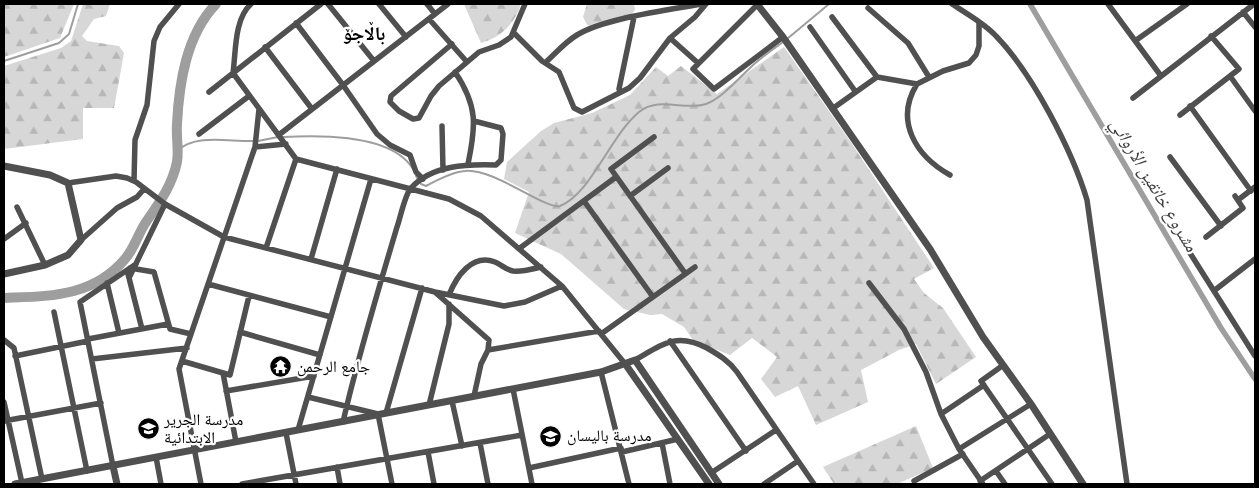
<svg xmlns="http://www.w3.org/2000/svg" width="1259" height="488" viewBox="0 0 1259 488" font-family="'Varela Round','Noto Naskh Arabic',sans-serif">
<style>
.forest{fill:url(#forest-firs)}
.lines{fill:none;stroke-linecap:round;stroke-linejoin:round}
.stream{stroke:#9e9e9e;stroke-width:2}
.canal{stroke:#9e9e9e;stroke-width:5.5}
.river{stroke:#9e9e9e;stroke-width:10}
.minor{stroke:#505050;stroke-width:5.5}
.tertiary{stroke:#505050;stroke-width:7}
.labels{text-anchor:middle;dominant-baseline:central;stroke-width:4.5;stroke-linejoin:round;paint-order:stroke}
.poi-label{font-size:16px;fill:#000;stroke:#fff;text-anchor:start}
.water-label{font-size:18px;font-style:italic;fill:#3f3f3f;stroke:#fff}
.quarter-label{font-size:19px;font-weight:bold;fill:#000;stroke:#fff}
</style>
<defs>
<pattern id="forest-firs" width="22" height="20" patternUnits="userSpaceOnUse" patternTransform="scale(1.25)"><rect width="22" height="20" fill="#d7d7d7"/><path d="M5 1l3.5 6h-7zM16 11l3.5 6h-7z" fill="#b7b7b7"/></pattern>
</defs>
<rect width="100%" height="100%" fill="#fff"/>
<path class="forest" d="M4 4H74L60 38 4 57Z
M83 4H110L106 16 94 19 82 36 87 41 119 46 124 53 114 108H83V139L4 149V66L61 48 71 41Z
M464 4H521C515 23 501 38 481 43Z
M587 4H634L635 10 630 16 591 26 587 25 583 17Z
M784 47 850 141 934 268 914 279 924 293 943 308 976 357 936 384 916 344 899 350 861 370 868 402 816 425 798 386 775 397 761 379 777 357 752 338 730 355 693 340 684 327 662 314 650 315 624 309 561 254 515 233 529 192 504 179 507 162 541 131 554 123 592 113 630 95 656 67 668 76 681 66 717 94Z
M916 426 933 468 897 484H834L823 467Z"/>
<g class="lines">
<path class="stream" d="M787 39 829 4
M4 61 59 43 69 34 78 4
M283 137C319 135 392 134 413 169
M258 141 278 137
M177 151C196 133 230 142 253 141
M416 176 421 184 426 186C437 180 452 172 465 171 494 168 546 210 560 206 590 195 611 135 639 112 659 96 685 111 706 104 721 99 739 78 750 68 760 58 772 50 783 42"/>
<path class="canal" d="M1030 4 1221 328 1255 379"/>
<path class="river" d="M4 298C50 296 93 297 125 259 134 249 138 234 146 222 159 203 172 186 177 162 179 150 176 137 177 124 179 84 186 35 216 4"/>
<path class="minor" d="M251 4C234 19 236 52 233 73L296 159 449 199 481 216 562 286 626 365
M328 4 374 61
M379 4 406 37
M427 4 435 14
M758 4 693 69 714 89 783 37
M952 4C967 14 984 23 996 36 1032 73 1072 150 1087 200L1127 484
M1108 4 1161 76
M868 8 908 43 929 77
M1243 12 1255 27
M832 17 877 77
M429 19 467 62
M296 23 343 85 377 134 390 145 410 155 416 172 423 179
M810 27 855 91
M514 33 542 61 559 72 574 108 582 112 629 88 640 78 670 38 695 17 706 4
M670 38 698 63
M1135 41 1187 4
M452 44 391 96 390 102 399 111 413 119 419 118 431 96 439 86 479 52 499 45 511 37 525 4
M265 47 312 109
M545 63C555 54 565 42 577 35 605 18 669 10 702 4
M455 72C478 106 476 126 468 164
M1230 76 1255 111
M917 84C894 121 916 156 950 175
M619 89 634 17
M209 92 321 4
M1133 98 1254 4
M1190 106 1251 191
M832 109 877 77 917 84 943 71 969 63 976 55 979 46V23
M1180 115 1239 69 1211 36
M442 126 443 170
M199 134 249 96
M280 134 448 4
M654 137 611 169 685 273
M255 147 286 144
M1170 157 1221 226
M134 181 135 140 147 105 154 41 160 27 179 4
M68 183 116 176 127 178 136 182 165 204 224 237 435 292 504 306 525 302 562 286
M630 196 668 168
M1238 200 1255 187
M584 201 653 297
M17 207 45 265
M1206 237 1243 208 1235 196
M4 239 26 223
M81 240 117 208 137 197 144 189
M266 248 296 159
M520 248 616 177
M1190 253 1255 356
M311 259 337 169
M130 268 154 272 170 329 191 334
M128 274 142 329
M129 278 165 204
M107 283 119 333
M869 283 904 329 926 372 941 414 959 449 983 484
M208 284 331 317
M1215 290 1255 259
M436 293 489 340 488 350 481 364 474 396
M449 295C456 277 472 253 495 262 502 265 506 270 513 271 523 272 532 269 541 267
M54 312 87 471
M240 332 320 355
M601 334 695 267
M88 339 168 324
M4 340 14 348 42 479
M670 341 746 451
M488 350 599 331
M15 356 88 341
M92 359 187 348
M635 360C663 344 676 332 707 348 719 355 729 361 737 372L814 484
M182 361 230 375 249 296
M1002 366 981 381 1052 484
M601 372 629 484
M223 373 236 442
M513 389 532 484
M226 391 314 376
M308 397 378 414 392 484
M452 401 462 446
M4 402 22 483
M429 405 449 324V304
M386 413 422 288
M941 414 984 385
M4 421 101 403
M343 422C358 356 378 291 397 227 400 219 405 194 411 188 432 165 467 164 496 165L501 160 503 134 501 128 474 121
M298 430 371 179
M286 433 296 484
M480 443 488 484
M662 443 670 484
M959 449 1031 404
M428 452 434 484
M622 452 678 439
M156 457 161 484
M113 466 80 302 136 264
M337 467 340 484
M529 468 621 448
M996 471 1005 484
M711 473 776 430
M914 481 963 454
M980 481 1050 434
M201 484 179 369 255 147 259 109
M242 484 522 435
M764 484 798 461"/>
<path class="tertiary" d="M757 4 783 37 930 249 983 337 1031 404 1083 484
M4 166 50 175 68 183 81 240 68 255 45 265 4 274
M626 365 709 484
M113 466 117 484
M15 484 601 372 635 360 719 484"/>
</g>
<defs>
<symbol id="temple-disc" viewBox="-11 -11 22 22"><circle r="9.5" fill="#000" stroke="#fff"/><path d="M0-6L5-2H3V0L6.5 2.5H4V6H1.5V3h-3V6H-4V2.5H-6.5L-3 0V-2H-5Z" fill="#fff"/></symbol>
<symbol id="school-disc" viewBox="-11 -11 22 22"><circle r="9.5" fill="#000" stroke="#fff"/><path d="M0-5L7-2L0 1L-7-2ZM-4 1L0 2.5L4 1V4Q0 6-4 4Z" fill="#fff"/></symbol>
</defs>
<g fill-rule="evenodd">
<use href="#temple-disc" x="268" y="354" width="25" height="25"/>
<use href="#school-disc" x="136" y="416" width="25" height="25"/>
<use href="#school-disc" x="538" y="424" width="25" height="25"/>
</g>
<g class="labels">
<g class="poi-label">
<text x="297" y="367">جامع الرحمن</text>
<text x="164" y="420">مدرسة الجرير<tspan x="164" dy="18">الابتدائية</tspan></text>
<text x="567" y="436">مدرسة بالیسان</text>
</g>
<g class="water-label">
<text transform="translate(1154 185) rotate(59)">مشروع خانقين الأروائي</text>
</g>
<g class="quarter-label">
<text x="364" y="34">باڵاجۆ</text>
</g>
</g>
<rect width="1259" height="488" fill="none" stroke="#000000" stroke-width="10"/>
</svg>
